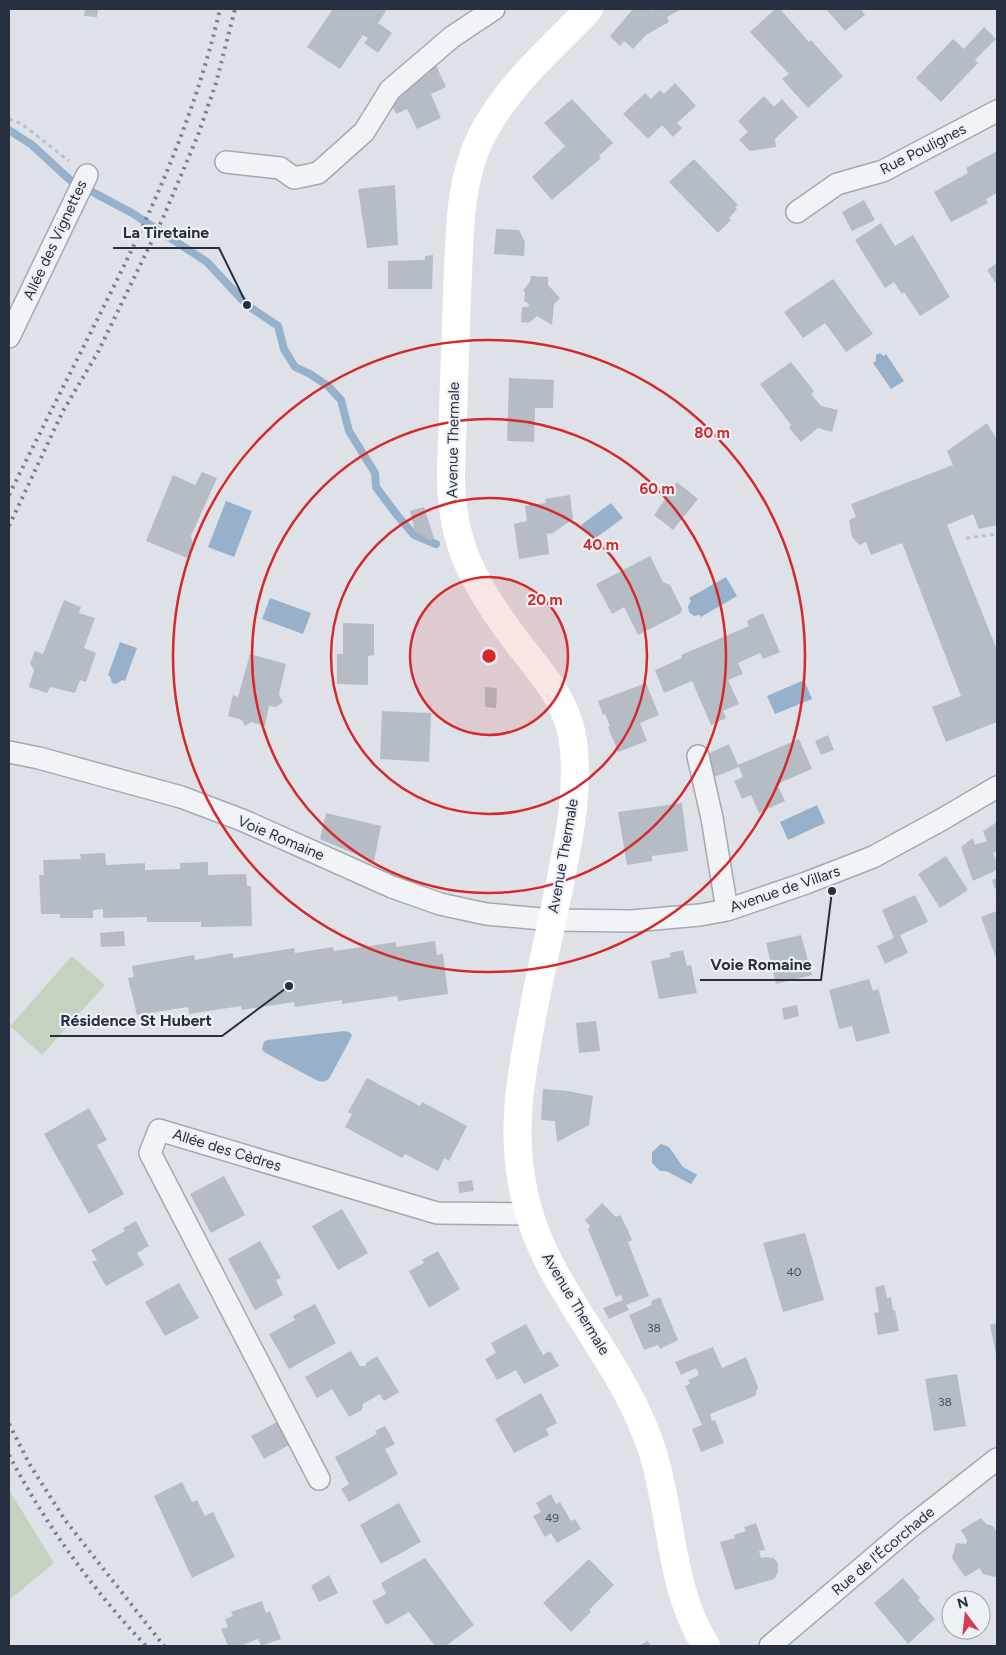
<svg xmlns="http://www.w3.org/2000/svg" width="1006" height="1655" viewBox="0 0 1006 1655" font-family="Figtree,sans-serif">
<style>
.green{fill:#c4d2bf}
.water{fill:#97b1ca}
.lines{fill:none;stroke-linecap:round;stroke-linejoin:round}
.stream{stroke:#97b1ca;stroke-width:8}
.building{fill:#b5bcc5}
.minor-casing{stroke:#a3a9b2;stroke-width:24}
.path{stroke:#bcc0c7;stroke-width:3;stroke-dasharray:4 4;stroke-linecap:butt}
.minor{stroke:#f1f3f6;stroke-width:21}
.secondary{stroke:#fff;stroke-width:28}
.rail{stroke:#778292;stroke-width:4;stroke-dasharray:2.5 5;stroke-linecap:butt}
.ring{fill:none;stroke:#d62828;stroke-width:2.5}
.labels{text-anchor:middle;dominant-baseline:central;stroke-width:4.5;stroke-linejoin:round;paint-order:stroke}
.number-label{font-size:12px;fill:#4a5361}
.street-label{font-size:15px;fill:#273040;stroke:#edf1f6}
.centre{fill:#d62828;stroke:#edf1f6;stroke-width:2.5}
.ring-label{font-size:15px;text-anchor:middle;font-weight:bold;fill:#d62828;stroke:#edf1f6;stroke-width:4.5;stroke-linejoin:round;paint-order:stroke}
.leader{fill:none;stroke:#273040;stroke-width:2}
.callout-dot{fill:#273040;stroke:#edf1f6;stroke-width:2}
.callout-label{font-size:16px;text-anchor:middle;font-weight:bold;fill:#273040;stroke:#edf1f6;stroke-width:4.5;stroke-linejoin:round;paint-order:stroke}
</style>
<rect width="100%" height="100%" fill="#dee2e8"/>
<path class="green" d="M72 956 105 985 42 1055 10 1026Z
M9 1490 54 1563 9 1600Z"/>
<path class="water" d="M880 353 884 356 886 354 904 381 891 389 873 363 876 361V355Z
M226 501 252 511 234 557 208 547Z
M611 503 623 518 593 540 581 525Z
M726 577 737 596 701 617 699 615 694 616 689 612 688 606 691 601 689 598Z
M270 598 311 613 303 634 262 619Z
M120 642 137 648 125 681 122 680 116 684 112 683 110 676 108 675Z
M804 680 812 699 775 714 767 696Z
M817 805 825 823 788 840 780 822Z
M344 1031 349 1032 352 1035 351 1038 330 1077C326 1082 324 1082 318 1081L264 1052 262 1049 264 1042 267 1040Z
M661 1144 669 1147 683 1167 696 1174 697 1175 691 1184 666 1171H660L652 1163V1152Z"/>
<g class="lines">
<path class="stream" d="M9 130 32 145 70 180 132 213 207 262 247 305 278 326 284 349 295 367 310 374 328 386 341 400 349 431 375 473 376 487 397 515 414 535 436 544"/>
</g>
<path class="building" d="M85 9H98L97 17 84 16Z
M333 9H383L386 11 378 23 392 33 378 53 364 43 368 38 363 35 340 69 307 47Z
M633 9H651L652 11 656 9H681L667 17 669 22 646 35 633 49 624 41 620 46 610 36Z
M775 9H780L809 42 811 40 843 76 808 108 782 79 789 74 750 32Z
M826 9H864L862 11 865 15 845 31Z
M984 27 996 39 975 60 978 63 941 102 916 78 953 39 964 49Z
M434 61 446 87 431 94 441 118 417 129 407 109 396 114 391 103Z
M675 83 696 106 677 123 682 128 673 137 662 125 648 139 623 114 645 93 651 99 660 90 664 94Z
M764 96 774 107 782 99 798 117 775 139 776 147 750 151 739 140 748 132 738 121Z
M572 99 613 143 599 156 601 158 552 200 532 177 565 146 544 123Z
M997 151V193L986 199 988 203 951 222 934 192 968 173 966 168Z
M694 159 738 205 735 207 737 209 729 218 731 220 718 233 669 182Z
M395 185 398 245 367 248 358 189Z
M864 200 875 220 852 231 842 212Z
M881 223 895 246 913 235 950 297 920 316 904 292 902 294 894 282 885 288 855 240Z
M496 229 519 230 525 242 524 256 494 254Z
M433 255 432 289H388V261L425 260V256Z
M997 263V285L987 270Z
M531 276 548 277V285L560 298 554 304 552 325 537 316 529 323 521 322 522 307H528L529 304 524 301 525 292 523 290 530 282Z
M833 279 873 334 846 352 825 323 803 338 784 312Z
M791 362 814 391 811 394 821 406 838 410 832 432 818 428 801 442 789 428 791 425 760 384Z
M509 378 554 380 553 408H535L534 442 507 441Z
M987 423 997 440V525L979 529 973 514 947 525 997 650V722L946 742 932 707 961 696 902 543 871 555 866 542 859 545 852 537 849 520 856 517 851 504 953 465 947 451Z
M202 472 217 478 191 536 193 544 187 558 146 541 173 475 195 485Z
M677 482 698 499 673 530 654 515Z
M570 495 573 519 553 533 547 534 549 554 519 559 514 524 527 521 525 506 546 503 545 499Z
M424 507 434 538 430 541 413 530 414 527 410 511Z
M650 556 663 582 670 585 682 609 681 613 638 635 624 607 612 614 596 584Z
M64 600 81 607 79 613 95 618 84 648 96 653 86 682 80 680 75 693 50 687 47 693 29 687 34 670 30 663 35 651 43 654Z
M763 613 780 652 763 659 760 653 738 663 743 674 728 680 739 704 723 711 726 718 711 725 692 681 664 693 655 670 682 658 681 655 749 626 747 621Z
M343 623 374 624V655L368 656V685L337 684V654H343Z
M250 654 286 664 279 694 283 702 276 707 269 706 265 726 251 722 245 726 242 720 228 716 233 695 238 697Z
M646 683 659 715 640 723 647 741 618 752 608 727 610 726 605 714 603 715 598 701Z
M485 687 497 688 496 708 485 707Z
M382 711 431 713 429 762 380 759Z
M828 735 834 750 821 755 815 741Z
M799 739 812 769 777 784 785 801 759 813 751 795 742 799 734 781 743 777 739 767 712 778 708 754 729 744 738 765Z
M682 803 688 851 652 856V861L627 865 618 812Z
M326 813 381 826 374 862 320 839Z
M997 822V851L993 853 997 863V870L973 881 961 847 973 838 975 845 987 841 983 831Z
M105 853 106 865 145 863V870L180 869V863L208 862V875L246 874 247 886H251L252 926 201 927V922H147V917L103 918V909L93 910V918H60V914H41L39 875H44L43 860 81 859 80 854Z
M946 856 968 890 940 908 918 874Z
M997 878V888L995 889 992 880Z
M915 895 928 922 900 935 908 953 885 964 877 946 894 938 882 910Z
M997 911V957L996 958 981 917Z
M124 931 125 946 101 947 100 933Z
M801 935 812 975 776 984 766 943Z
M435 941 437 955 443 954 448 994 398 1001 397 996 342 1004V1000L295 1007 294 1002 242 1010 241 1006 189 1014 188 1007 137 1015 128 978 134 977 132 966 194 955 195 960 233 953V958L294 948 295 953 333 947 334 951 396 942V947Z
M683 950 687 966 691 965 697 993 659 999 651 961 671 957 670 953Z
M869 979 873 991 878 989 879 991 890 1033 856 1042 852 1026 839 1029 829 990Z
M797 1005 799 1016 784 1020 782 1008Z
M596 1021 600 1051 579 1053 576 1023Z
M367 1078 420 1106 422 1102 467 1126 449 1161 444 1158 438 1171 405 1154 402 1158 345 1127 352 1114 348 1112Z
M543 1089 568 1091 593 1096 589 1125 557 1142 555 1121 541 1120Z
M89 1108 107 1140 97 1145 124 1194 89 1214 44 1134Z
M224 1176 245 1215 211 1233 190 1194Z
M472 1180 474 1191 459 1193 458 1182Z
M602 1203 616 1217 620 1215 626 1226 632 1240 628 1242 649 1296 626 1305 629 1310 609 1319 603 1308 623 1300 621 1295 616 1297 588 1229 590 1226 585 1220Z
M342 1209 368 1253 338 1270 312 1226Z
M136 1221 149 1246 137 1253 144 1265 106 1286 92 1262 97 1260 91 1250 125 1231 123 1228Z
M805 1233 824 1300 783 1312 763 1243Z
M260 1241 281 1278 276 1280 283 1295 255 1310 228 1259Z
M438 1251 460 1289 429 1308 409 1271 424 1263 422 1260Z
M179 1283 199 1318 165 1336 145 1302Z
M884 1285 887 1298 891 1297 893 1310H895L899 1331 878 1335 874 1313 879 1312 875 1287Z
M660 1297 678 1340 660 1349 658 1345 644 1350 629 1315 652 1305 651 1301Z
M315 1304 336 1343 289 1369 269 1334 295 1320 293 1316Z
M997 1323V1355H996L990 1325Z
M526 1324 543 1355 550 1351 559 1366 524 1384 516 1370 497 1380 485 1359 496 1353 491 1343Z
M713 1347 722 1368 746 1357 758 1387 755 1396 710 1414 712 1421 715 1420 724 1443 701 1452 692 1429 702 1425 685 1386 690 1384 688 1380 699 1375 696 1368 681 1375 675 1362Z
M351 1351 360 1366H365L367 1362 377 1356 399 1392 384 1401 380 1394 363 1404 362 1410 349 1417 332 1389 317 1398 305 1377Z
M957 1374 966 1426 934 1431 925 1379Z
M541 1393 557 1423 546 1429 549 1435 514 1453 495 1419Z
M277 1422 289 1445 264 1459 251 1436Z
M385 1426 395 1444 385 1449 398 1474 349 1502 341 1489 349 1484 335 1457 377 1434 375 1431Z
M182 1482 192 1502 197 1500 205 1516 213 1512 235 1557 192 1578 154 1496Z
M551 1494 556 1504 560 1502 571 1521 575 1519 581 1529 557 1543 551 1533 545 1537 533 1516 541 1512 536 1503Z
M399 1503 421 1542 381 1564 360 1525Z
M981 1518 986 1524 993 1526 997 1532V1575L995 1577 983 1574 980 1568 965 1577 952 1558 956 1543 966 1544 967 1540 961 1530Z
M756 1523 765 1550 759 1551 761 1558 766 1557 774 1558 778 1564V1572L775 1578 771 1580 735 1590 720 1542 735 1538 734 1535 746 1531 744 1527Z
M425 1558 474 1625 446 1646H435L409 1612 386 1625 372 1601 386 1594 381 1583Z
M589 1559 614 1585 589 1610 591 1612 571 1632 543 1603Z
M329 1575 338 1593 319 1602 311 1586Z
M903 1578 920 1598 918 1600 935 1619 908 1644 874 1603Z
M262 1601 266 1613 270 1611 281 1639 261 1646 258 1639 240 1646H228L221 1629 228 1627 225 1619 233 1616 231 1612Z
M648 1641 651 1646H638Z"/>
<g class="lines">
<defs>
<path id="minor" d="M226 162 280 168 294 178 318 173 364 132 390 90 452 37 494 9
M797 212 837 184 883 171 997 111
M9 337 87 175
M9 752 39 758 181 797 242 820 392 887 440 904 486 914 553 920 632 921 700 915 727 910 806 883 873 857 941 820 997 787
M698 756 712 818 727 910
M319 1479 150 1153 159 1130 437 1213 530 1214
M770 1646 909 1528 997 1459"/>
</defs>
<use href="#minor" class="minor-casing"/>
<path class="path" d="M9 119 22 124 69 161
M966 538 997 534"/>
<use href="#minor" class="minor"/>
<path class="secondary" d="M589 9C551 49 508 85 482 135 457 184 460 241 457 295 455 354 453 413 451 472 450 539 472 581 511 634 536 668 567 697 573 741 579 788 570 833 561 878 550 934 536 989 527 1045 523 1068 519 1090 518 1114 515 1166 526 1219 551 1266 585 1330 630 1381 653 1453 673 1518 669 1586 706 1646"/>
<path class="rail" d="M9 495C41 430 74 366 106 302 154 207 196 113 220 9
M9 526 63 411 98 352 163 218 198 135 216 83 235 9
M9 1424 30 1465 65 1520 164 1646
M9 1455C45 1524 93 1590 146 1646"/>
</g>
<circle cx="489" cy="656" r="79" fill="#d62828" fill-opacity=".12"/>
<g class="ring">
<circle cx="489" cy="656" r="79"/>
<circle cx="489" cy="656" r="158"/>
<circle cx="489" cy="656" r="237"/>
<circle cx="489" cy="656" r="316"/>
</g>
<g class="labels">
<g class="number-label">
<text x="794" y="1272">40</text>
<text x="654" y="1328">38</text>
<text x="945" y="1402">38</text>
<text x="552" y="1518">49</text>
</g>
<g class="street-label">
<text transform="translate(923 149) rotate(-27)">Rue Poulignes</text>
<text transform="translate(55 240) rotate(-65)">Allée des Vignettes</text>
<text transform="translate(453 440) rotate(-89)">Avenue Thermale</text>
<text transform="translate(281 838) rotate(23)">Voie Romaine</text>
<text transform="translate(563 856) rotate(-80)">Avenue Thermale</text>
<text transform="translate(785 889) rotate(-19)">Avenue de Villars</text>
<text transform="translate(227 1150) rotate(17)">Allée des Cèdres</text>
<text transform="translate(576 1304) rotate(59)">Avenue Thermale</text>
<text transform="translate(883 1551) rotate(-40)">Rue de l'Écorchade</text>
</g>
</g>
<circle cx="489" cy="656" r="8" class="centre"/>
<g class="ring-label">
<text x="712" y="438">80 m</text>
<text x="657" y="494">60 m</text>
<text x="601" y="550">40 m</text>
<text x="545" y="605">20 m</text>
</g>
<path class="leader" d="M247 305L219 248H113M832 891L821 980H700M289 986L222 1036H50"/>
<g class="callout-dot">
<circle cx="247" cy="305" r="5"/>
<circle cx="832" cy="891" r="5"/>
<circle cx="289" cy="986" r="5"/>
</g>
<g class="callout-label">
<text x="166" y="238">La Tiretaine</text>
<text x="761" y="970">Voie Romaine</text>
<text x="136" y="1026">Résidence St Hubert</text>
</g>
<rect width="1006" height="1655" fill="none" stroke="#273040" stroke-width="20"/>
<g transform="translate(966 1615) rotate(345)"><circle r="24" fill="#edf1f6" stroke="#9ea4ad"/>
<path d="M0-4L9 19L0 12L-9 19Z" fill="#d33d58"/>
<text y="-8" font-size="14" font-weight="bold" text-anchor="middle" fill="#273040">N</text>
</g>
</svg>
